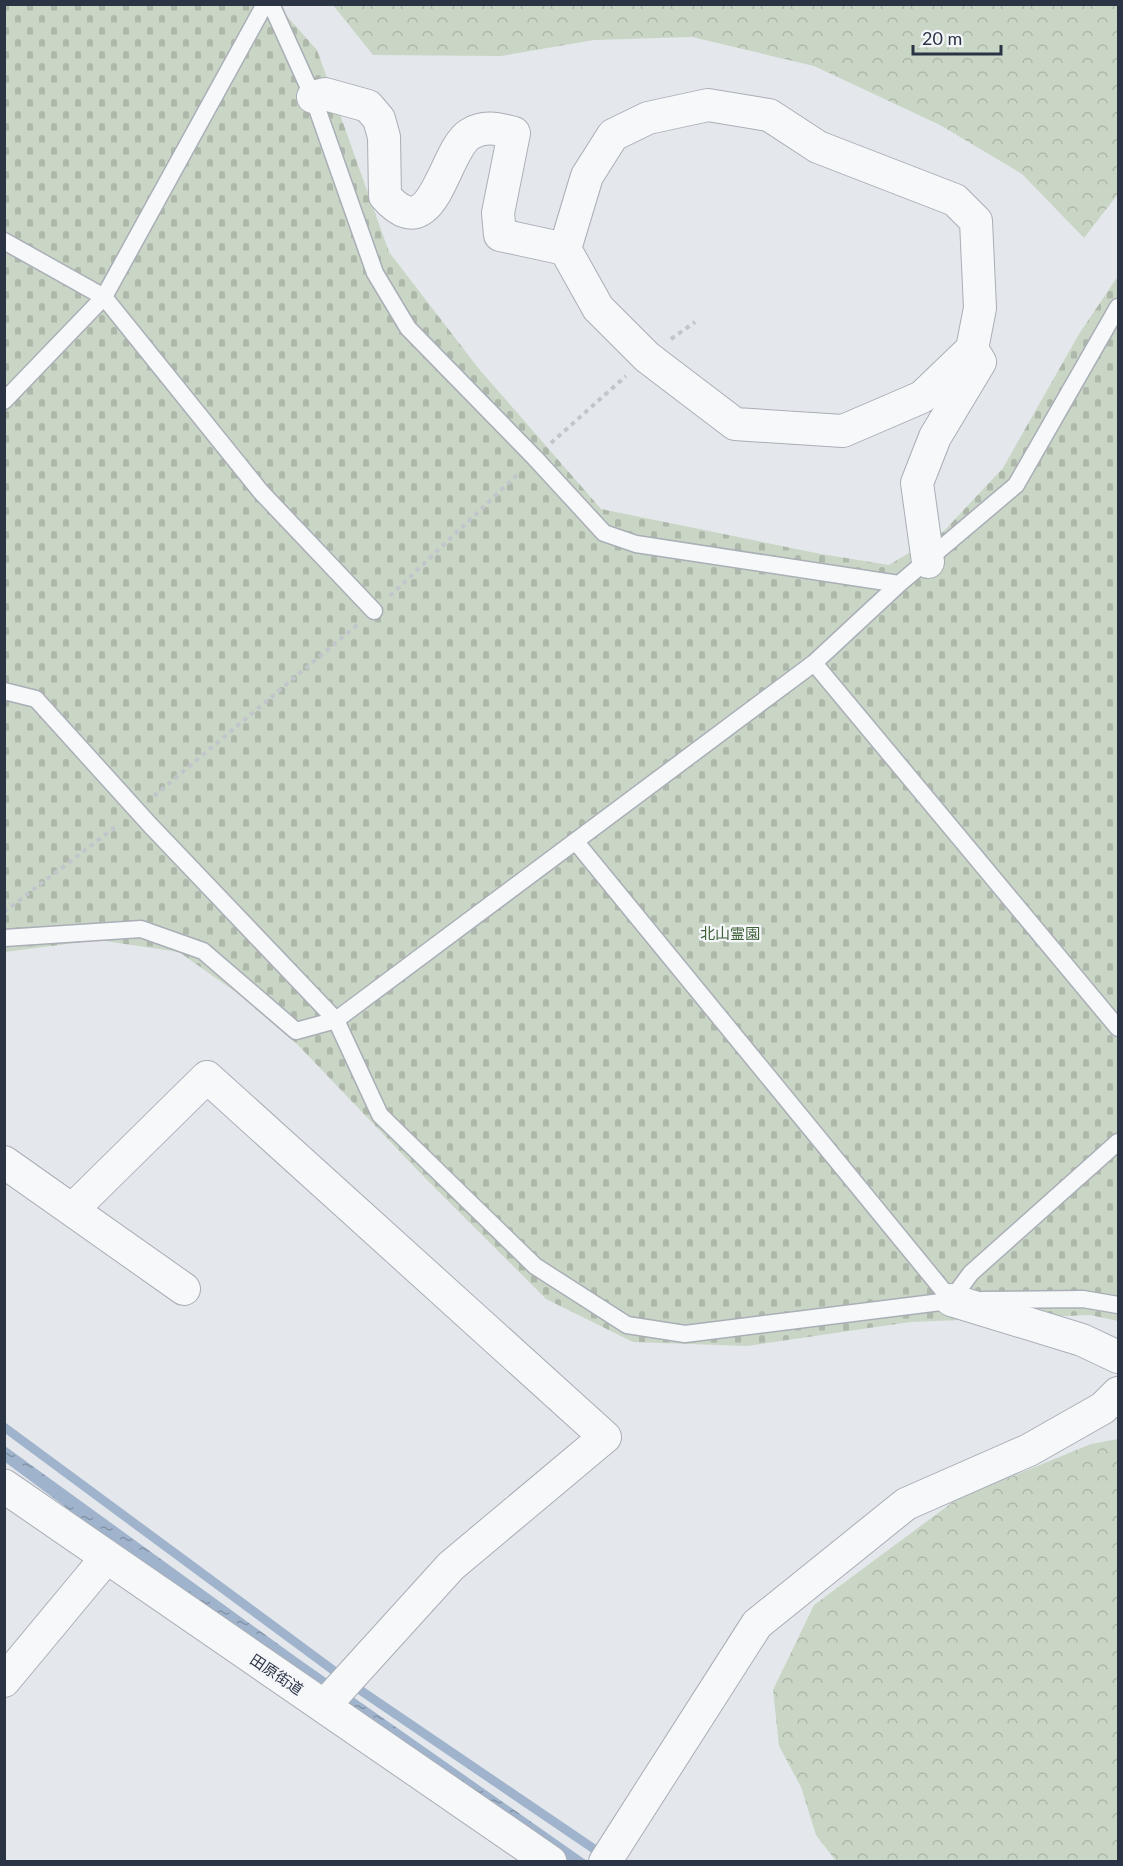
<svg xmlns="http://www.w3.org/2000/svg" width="1123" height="1866" viewBox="0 0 1123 1866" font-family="Lato,'Noto Sans JP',sans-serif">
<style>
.forest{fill:url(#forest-crowns)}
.cemetery{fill:url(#cemetery-stones)}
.water{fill:url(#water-ripples)}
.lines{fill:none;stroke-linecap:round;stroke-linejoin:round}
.stream{stroke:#9fb4cc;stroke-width:9}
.service-casing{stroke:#a9aeb7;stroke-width:19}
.minor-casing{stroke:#a9aeb7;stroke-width:34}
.tertiary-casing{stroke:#a9aeb7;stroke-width:35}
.path{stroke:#c2c5cb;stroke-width:4;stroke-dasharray:4.5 4.5;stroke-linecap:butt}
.service{stroke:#f7f8fa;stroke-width:16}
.minor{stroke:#f7f8fa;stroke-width:32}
.tertiary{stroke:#f7f8fa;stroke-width:33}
.labels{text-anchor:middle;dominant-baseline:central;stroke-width:4.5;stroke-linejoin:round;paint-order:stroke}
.park-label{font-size:15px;fill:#3f6138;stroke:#f4f6f9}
.street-label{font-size:15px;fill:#2b3445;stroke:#f4f6f9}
</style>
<defs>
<pattern id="forest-crowns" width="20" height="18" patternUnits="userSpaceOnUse" patternTransform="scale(1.5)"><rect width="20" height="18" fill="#c9d6c5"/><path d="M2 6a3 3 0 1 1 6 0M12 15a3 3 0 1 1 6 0" fill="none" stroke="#adb8ab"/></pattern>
<pattern id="cemetery-stones" width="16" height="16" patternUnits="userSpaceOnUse" patternTransform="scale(1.5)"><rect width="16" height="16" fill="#c9d6c5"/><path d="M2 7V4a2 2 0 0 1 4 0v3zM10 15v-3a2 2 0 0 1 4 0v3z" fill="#adb8ab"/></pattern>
<pattern id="water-ripples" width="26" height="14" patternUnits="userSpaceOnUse" patternTransform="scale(1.5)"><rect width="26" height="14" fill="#9fb4cc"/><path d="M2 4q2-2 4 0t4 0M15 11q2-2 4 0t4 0" fill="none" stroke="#8293a7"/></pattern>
</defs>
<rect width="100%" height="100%" fill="#e4e7ec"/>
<path class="forest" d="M333 5H1118V194L1084 238 1022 174 940 125 814 66 692 37 594 40 501 56 373 55Z
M1118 1439V1861H836L816 1835 801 1787 779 1746 773 1690 814 1605 957 1499 1091 1444Z"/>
<path class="cemetery" d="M4 5H277L317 50 389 252 479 369 601 509 821 554 889 565 943 532 1003 468 1079 334 1118 276V1321L1090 1315 910 1322 747 1346 633 1342 546 1299 424 1177 297 1044 237 993 179 952 98 940 5 952Z"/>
<path class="water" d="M5 1446 296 1657 587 1861H569L165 1581 5 1462Z"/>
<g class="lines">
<path class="stream" d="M4 1427 360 1690 603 1855"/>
<defs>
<path id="service" d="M271 4 313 97 375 273 408 328 535 458 604 533 636 544 899 584 1016 485 1118 307
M4 241 104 297 261 492 374 611
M4 401 104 297 265 4
M814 663 1118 1028
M4 691 36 699 150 825 336 1020 380 1115 535 1266 627 1325 685 1334 957 1300
M576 842 951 1300
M4 938 141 929 203 951 296 1031 336 1020 814 663 899 584
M951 1300 971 1273 1118 1142
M983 1300 1083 1299 1118 1305"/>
<path id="minor" d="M313 97 325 94 368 106 379 119 384 137 385 196C434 252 443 150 470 134 485 125 498 129 514 133L498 213 500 235 565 249
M928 562 917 483 935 437 980 362 972 349 980 308 976 221 955 200 818 147 769 115 708 105 648 118 613 135 587 176 565 249 598 308 647 357 735 424 843 431 922 397 972 349
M4 1162 184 1289
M72 1210 207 1077 605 1437 451 1566 324 1706
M951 1300 1082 1340 1118 1357
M4 1681 107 1557
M605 1862 757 1624 906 1504 1029 1450 1103 1408 1118 1393"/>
<path id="tertiary" d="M4 1486 550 1862"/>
</defs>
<use href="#service" class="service-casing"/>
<use href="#minor" class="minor-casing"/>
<use href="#tertiary" class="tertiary-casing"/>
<path class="path" d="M671 339 695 322
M551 443 626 376
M390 596 519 473
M154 796 357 625
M4 912 118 825"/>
<use href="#service" class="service"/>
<use href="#minor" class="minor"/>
<use href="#tertiary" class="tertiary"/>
</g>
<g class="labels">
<g class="park-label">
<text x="730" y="933">北山霊園</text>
</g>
<g class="street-label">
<text transform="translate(277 1674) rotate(34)">田原街道</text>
</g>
</g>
<rect width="1123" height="1866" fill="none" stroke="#2b3445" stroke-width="12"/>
<path d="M913 45v9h88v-9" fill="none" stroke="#2b3445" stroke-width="3"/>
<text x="922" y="45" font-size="18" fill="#2b3445" stroke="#f4f6f9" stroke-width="4.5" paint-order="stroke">20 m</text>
</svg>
